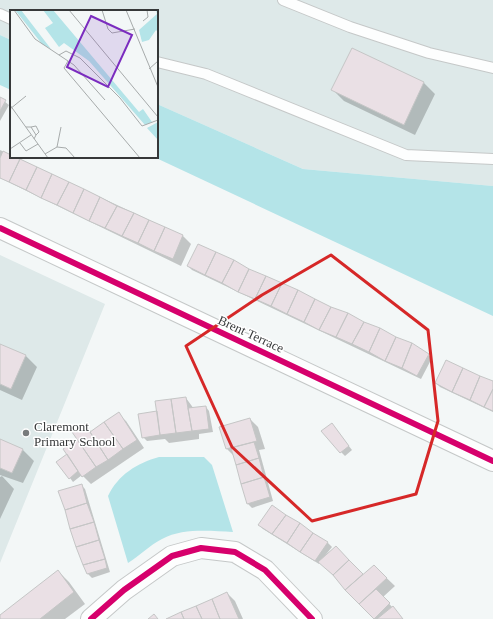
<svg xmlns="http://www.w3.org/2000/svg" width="493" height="619" viewBox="0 0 493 619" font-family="Georgia,serif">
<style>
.built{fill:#dee9e9}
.green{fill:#b4e4e8}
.shadow{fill:#0003}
.building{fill:#eae0e5;stroke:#c5c6c6}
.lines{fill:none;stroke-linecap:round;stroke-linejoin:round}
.lane-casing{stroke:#c5c8c8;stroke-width:12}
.street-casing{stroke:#c5c8c8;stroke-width:22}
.lane{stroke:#fdfefe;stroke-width:10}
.street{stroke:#fdfefe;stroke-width:20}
.cycleway-casing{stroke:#fff;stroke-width:8}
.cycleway{stroke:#d6006c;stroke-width:6}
.marked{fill:none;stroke:#d62828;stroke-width:3;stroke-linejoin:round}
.poi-dot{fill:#787b7c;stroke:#fff;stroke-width:1.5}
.labels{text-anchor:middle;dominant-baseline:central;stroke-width:3;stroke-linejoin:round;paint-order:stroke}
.street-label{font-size:13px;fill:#363839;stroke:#fff}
.poi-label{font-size:13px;fill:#363839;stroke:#fff;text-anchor:start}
.inset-road{fill:none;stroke:#a7abab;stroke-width:1}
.view{fill:#7b2cbf;fill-opacity:0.15;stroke:#7b2cbf;stroke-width:2}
.inset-edge{fill:none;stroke:#363839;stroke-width:2}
</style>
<rect width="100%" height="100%" fill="#f3f7f7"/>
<path class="built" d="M0 0H493V186L303 169 157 104V11H11V40L0 35Z
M0 255 105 304 0 563Z"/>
<path class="green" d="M0 35 11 40V90L0 85Z
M157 104 303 169 493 186V316L154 157H157Z
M159 457H204L212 465 233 532C209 531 183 528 162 539 150 545 139 556 128 563L108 496C118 475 137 463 159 457Z"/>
<path class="shadow" d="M424 83 435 94 415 135 344 101 333 90Z
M0 98 9 105 0 121Z
M0 150 11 155V157H15L183 236 191 244 181 266 0 178Z
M188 266 428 355 432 358 421 379 192 270Z
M0 345 26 356 37 367 22 400 0 390Z
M493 382V412L440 387 436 383Z
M186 398 194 409 206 407 209 411 213 432 199 434V439L169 443 165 439 147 441 143 437 158 412Z
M118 414 126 421 144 448 91 484 82 475 73 482 70 478 68 455 85 425 92 432Z
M250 419 258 427 265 449 259 450 273 501 252 508 248 504 234 456 227 449 221 428Z
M335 428 352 450 345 456 341 452Z
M0 440 23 450 34 461 23 483 0 475Z
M2 476 14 489 0 519V477Z
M81 485 85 489 110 572 92 578 88 574 77 547Z
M272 506 328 543 332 547 324 557 336 548 363 576 374 566 395 586 383 597 403 619H375L320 562 319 564 263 529 259 525Z
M58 571 69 582 85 604 65 619H0V616Z
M227 593 235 601 243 619H168Z"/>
<path class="building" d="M352 48 424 82 404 125 331 90Z
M0 97 6 100 0 111Z
M3 151 11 155V157L20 159 9 182 0 178V158Z
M20 159 37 167 26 190 9 182Z
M37 167 52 174 41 198 26 190Z
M52 174 69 182 57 205 41 198Z
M69 182 84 189 73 213 57 205Z
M84 189 100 197 89 221 73 213Z
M100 197 117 206 105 228 89 221Z
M117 206 134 213 122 236 105 228Z
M134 213 149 220 138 243 122 236Z
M149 220 165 227 154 251 138 243Z
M165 227 183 235 173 259 154 251Z
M198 244 216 252 205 275 187 266Z
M216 252 234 260 222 283 205 275Z
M234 260 249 269 238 292 222 283Z
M249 269 266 276 255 299 238 292Z
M266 276 282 283 271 306 255 299Z
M282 283 298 290 287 314 271 306Z
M298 290 315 299 304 322 287 314Z
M315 299 331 307 319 330 304 322Z
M331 307 348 313 336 337 319 330Z
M348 313 364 322 352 344 336 337Z
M364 322 380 328 369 352 352 344Z
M380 328 396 337 385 361 369 352Z
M396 337 412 343 402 368 385 361Z
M412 343 429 354 417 376 402 368Z
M0 344 26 355 11 389 0 384Z
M446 360 463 368 452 392 435 383Z
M463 368 480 376 470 400 452 392Z
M480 376 493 381V389L484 407 470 400Z
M493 389V411L484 407Z
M186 397 192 431 176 433 171 399Z
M171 399 176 433 160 435 155 401Z
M206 406 209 429 192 431 188 408Z
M157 411 160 435 142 438 138 414Z
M119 412 137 440 123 449 104 422Z
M250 418 257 441 226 449 219 427Z
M104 422 123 449 108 460 90 432Z
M332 423 349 446 340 453 321 431Z
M85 424 108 460 96 467 72 432Z
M0 439 23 449 12 473 0 468Z
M77 439 96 467 82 477 63 449Z
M254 442 259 458 236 465 231 448Z
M67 454 78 471 69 479 56 462Z
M259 458 264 477 241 484 236 465Z
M264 477 270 497 247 504 241 484Z
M82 484 87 503 65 510 58 491Z
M87 503 94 522 70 529 65 510Z
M272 505 286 515 272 534 258 525Z
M286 515 300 523 287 543 272 534Z
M94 522 99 540 76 547 70 529Z
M300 523 313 533 300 552 287 543Z
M313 533 328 542 315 561 300 552Z
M99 540 105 559 83 565 76 547Z
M336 546 349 560 333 575 318 562Z
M105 559 107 568 87 574 83 565Z
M349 560 363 574 345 590 333 575Z
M374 565 387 578 359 604 345 590Z
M58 570 74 592 40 619H0V615Z
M376 589 390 603 374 619 359 604Z
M227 592 239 619H220L212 599Z
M212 599 220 619H202L196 606Z
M196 606 202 619H184L181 612Z
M393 606 403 619H377Z
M181 612 184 619H166Z
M154 614 158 619H148Z"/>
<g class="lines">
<defs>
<path id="lane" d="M283 0 350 27 429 53 493 68
M0 14 11 19
M157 62 206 74 406 155 493 159"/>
<path id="street" d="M0 228 493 461
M91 619 124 590 172 556 201 548 235 552 265 570 312 619"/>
</defs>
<use href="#lane" class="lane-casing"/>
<use href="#street" class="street-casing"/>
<use href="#lane" class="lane"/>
<use href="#street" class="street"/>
<defs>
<path id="cycleway" d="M0 228 493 461
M91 619 124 590 172 556 201 548 235 552 265 570 312 619"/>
</defs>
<use href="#cycleway" class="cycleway-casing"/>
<use href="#cycleway" class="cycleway"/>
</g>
<path class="marked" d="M331 255 428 330 438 421 416 494 312 521 232 447 186 346 262 295Z"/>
<circle class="poi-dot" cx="26" cy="433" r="4"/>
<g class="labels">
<g class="street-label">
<text transform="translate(251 334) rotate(25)">Brent Terrace</text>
</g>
<g class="poi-label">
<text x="34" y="426">Claremont<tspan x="34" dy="15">Primary School</tspan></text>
</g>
</g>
<g transform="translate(10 10)">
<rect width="148" height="148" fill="#f3f7f7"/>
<path d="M5 0H11L41 39 32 34ZM33 0H43L129 102 133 99 142 112 135 115 79 51 54 33 49 37 35 18 43 13ZM146 0H148V22L146 20 139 30 132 32 129 20 147 4ZM148 112V130L137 118Z" fill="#b4e4e8"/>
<path class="inset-road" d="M4 0 25 29 64 55 95 90M59 0 148 107M92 0 98 19 102 23 125 19M116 0 148 77M133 11 138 7 137 0M49 45 56 41 70 48 110 88 132 116 148 110M58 51 54 58 130 148M139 59 148 51M0 95 38 148M0 99 16 86M16 117H21L26 125 24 129M21 117 26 116 29 122 26 125M10 133 16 141 28 134M47 137 51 117M0 139 21 125M35 144 47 137 56 138 65 148"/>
<path class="view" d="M81 6 122 25 98 77 57 57Z"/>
<rect width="148" height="148" class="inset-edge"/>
</g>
</svg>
